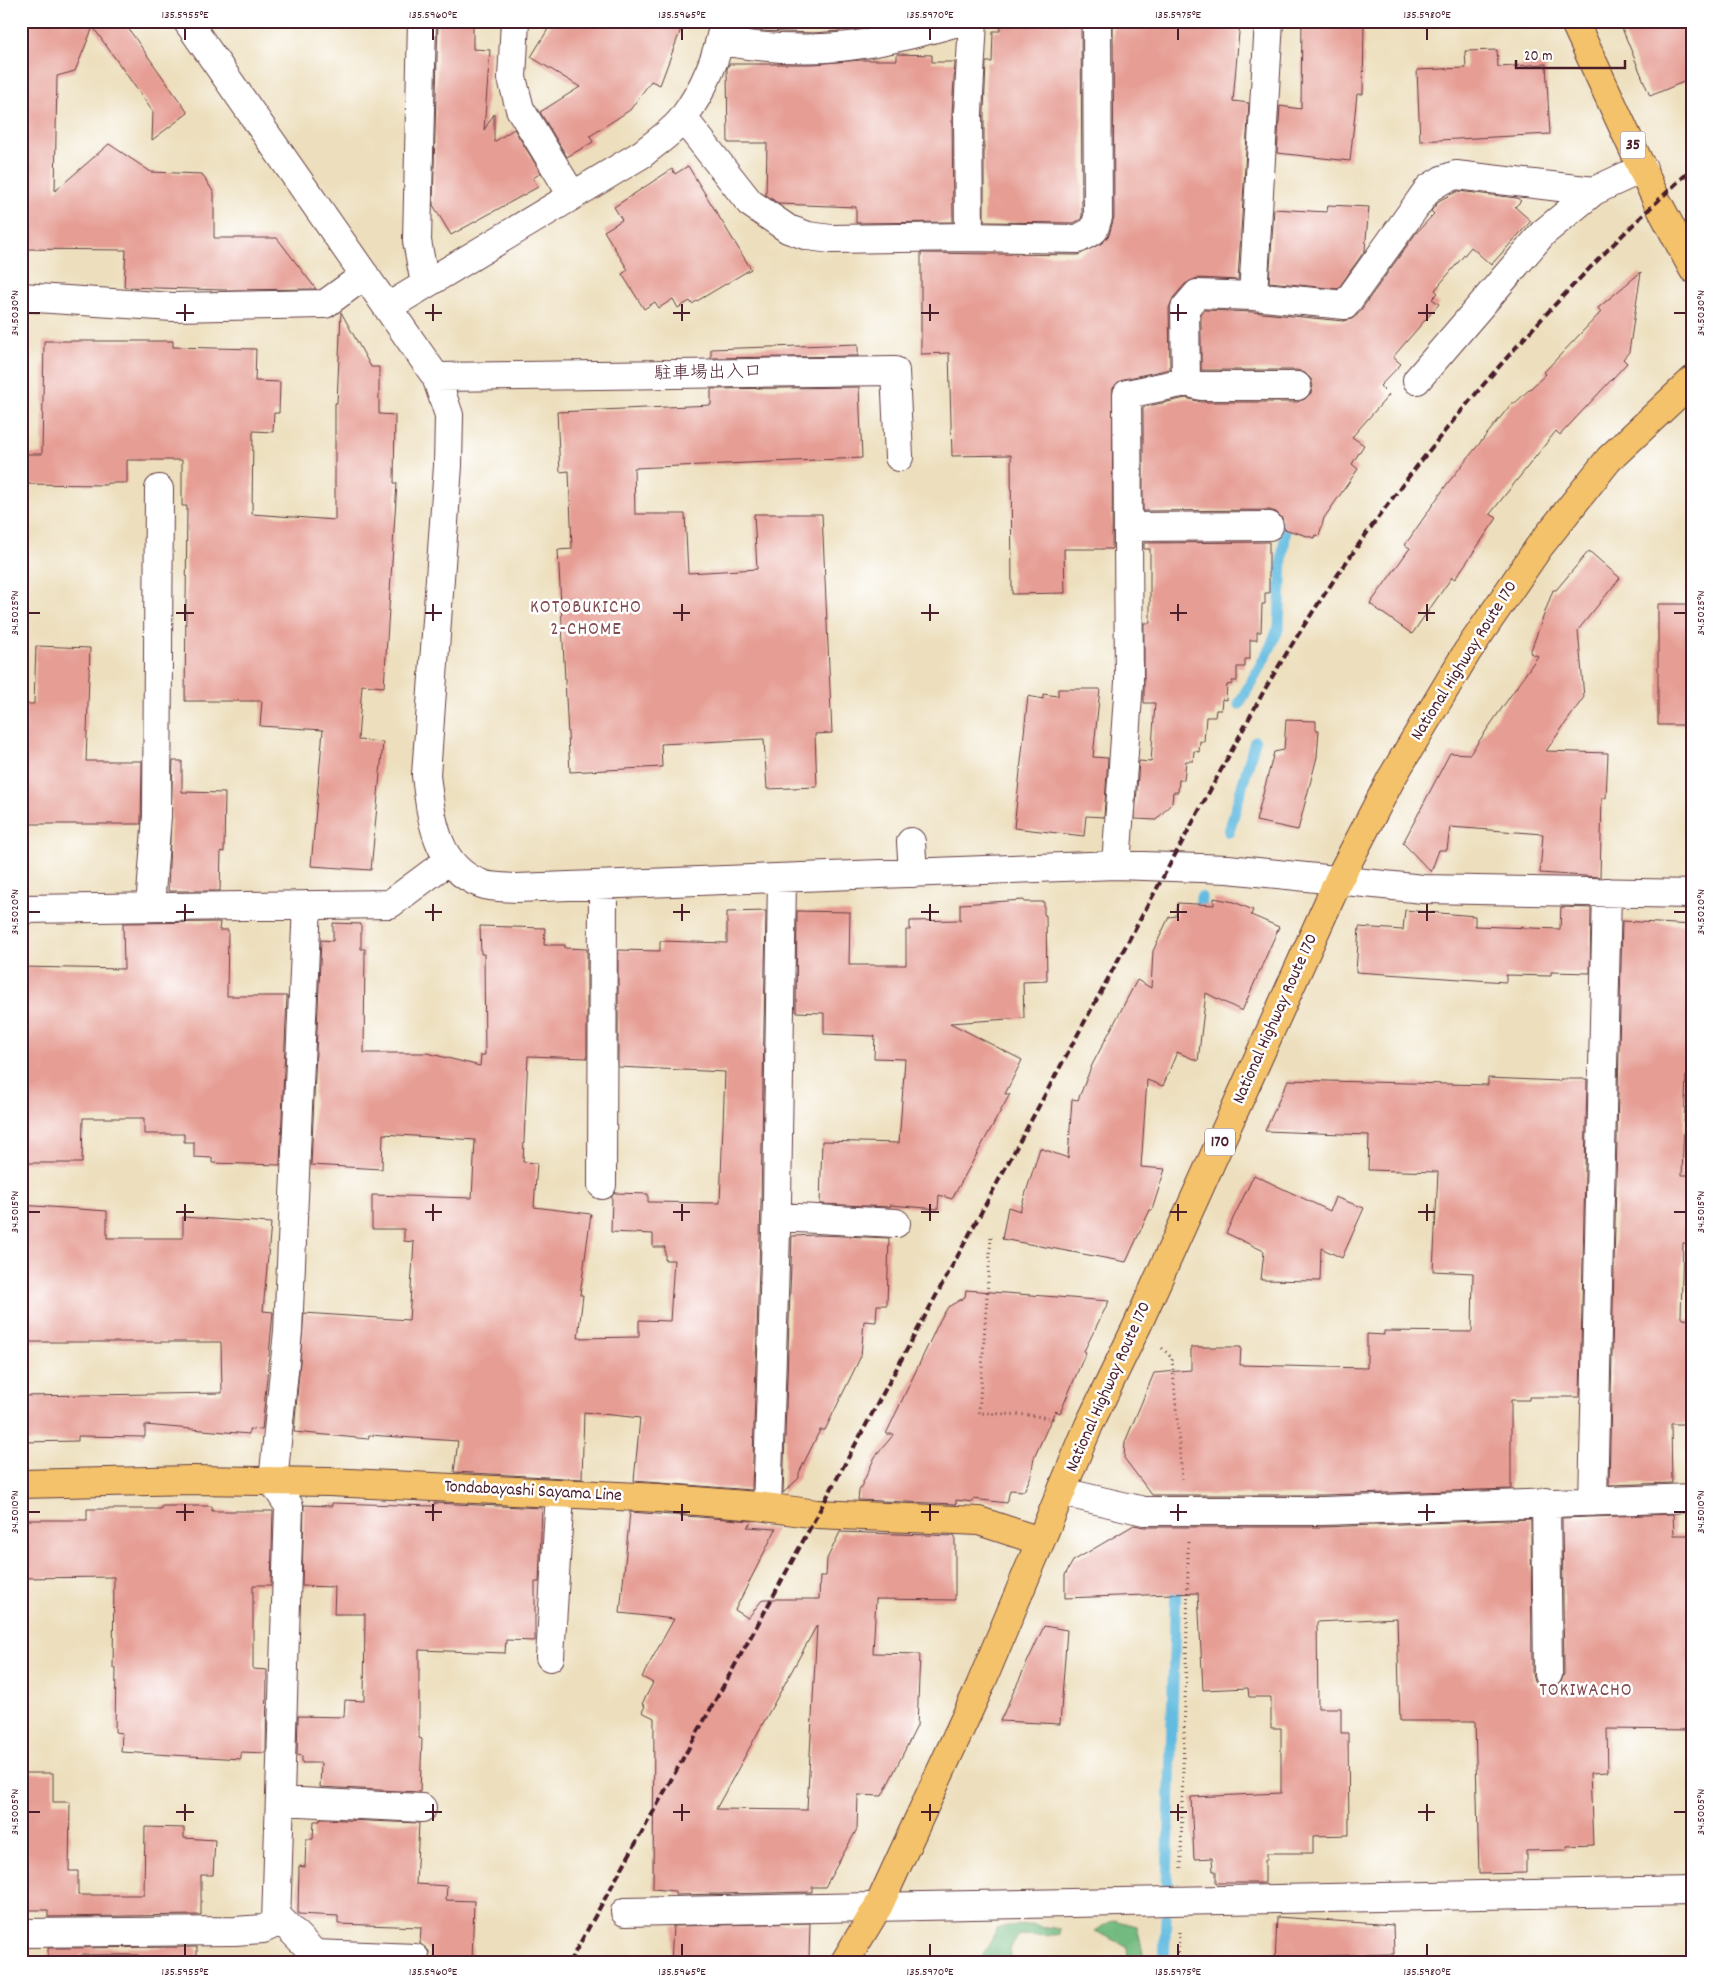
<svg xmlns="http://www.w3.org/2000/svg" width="1714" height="1984" viewBox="0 0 1714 1984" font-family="Dekko,'Klee One',sans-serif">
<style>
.forest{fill:#72ba7f;stroke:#5e6c55}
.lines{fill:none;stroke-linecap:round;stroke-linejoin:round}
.stream{stroke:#62bbe0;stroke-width:11}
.building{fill:#e69e94;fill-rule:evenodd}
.minor-casing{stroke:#623c41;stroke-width:30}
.major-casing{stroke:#623c41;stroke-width:30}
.highway-casing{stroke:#623c41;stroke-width:30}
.path{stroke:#623c41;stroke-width:3;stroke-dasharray:1 4;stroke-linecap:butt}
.minor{stroke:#fff;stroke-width:28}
.major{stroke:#f3c26a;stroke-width:28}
.highway{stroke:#f3c26a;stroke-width:28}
.rail{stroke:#4a1f2b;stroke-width:4;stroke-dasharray:8 4;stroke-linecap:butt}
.ticks{fill:none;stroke:#4a1f2b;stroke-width:2}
.labels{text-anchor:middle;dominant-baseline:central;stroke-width:5;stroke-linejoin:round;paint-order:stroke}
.shield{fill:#fff;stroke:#80626b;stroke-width:1}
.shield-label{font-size:16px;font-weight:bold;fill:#4a1f2b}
.street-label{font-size:18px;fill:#4a1f2b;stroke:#fff}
.neighbourhood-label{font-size:19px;letter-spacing:1px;fill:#814b50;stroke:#fff}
.neatline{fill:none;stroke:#4a1f2b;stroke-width:2}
.ticks-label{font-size:12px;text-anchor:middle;fill:#4a1f2b}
</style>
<rect width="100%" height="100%" fill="#fff"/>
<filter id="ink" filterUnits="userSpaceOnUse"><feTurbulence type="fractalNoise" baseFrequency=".02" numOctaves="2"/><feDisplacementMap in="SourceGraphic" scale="10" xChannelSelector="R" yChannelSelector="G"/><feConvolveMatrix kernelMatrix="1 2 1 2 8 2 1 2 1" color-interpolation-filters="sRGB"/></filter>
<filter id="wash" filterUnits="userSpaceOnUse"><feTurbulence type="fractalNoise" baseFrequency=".0096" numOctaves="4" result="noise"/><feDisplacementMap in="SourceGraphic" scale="20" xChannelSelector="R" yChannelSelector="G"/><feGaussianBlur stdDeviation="1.12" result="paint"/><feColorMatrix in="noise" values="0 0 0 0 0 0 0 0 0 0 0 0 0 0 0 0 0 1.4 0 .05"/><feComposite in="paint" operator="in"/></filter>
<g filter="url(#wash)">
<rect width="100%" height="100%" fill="#eddfbd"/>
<path class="forest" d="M1113 1920 1137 1926 1145 1963H1128L1127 1946 1095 1931Z
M1033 1925 1060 1929 1059 1934 1055 1936 1019 1935 1010 1949 1012 1963H981L983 1955 997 1929 1007 1926Z"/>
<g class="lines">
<path class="stream" d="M1412 189C1425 170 1437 163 1461 164
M1239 704 1270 648 1279 627 1282 559 1288 515
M1229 832 1255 741
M1200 918 1201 897
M1167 1886 1176 1584
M1164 1963 1166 1917"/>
</g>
<g id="blocks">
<path class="building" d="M21 21H123L188 113 152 140 153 112 93 27 75 71 57 76 55 191 109 144 151 172 202 174 214 193V238H277L316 289 225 290 124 287 126 250 21 249Z
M438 21H473V49L490 50 484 130 494 114V142L514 129 541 173 533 178 538 187 451 235 433 205Z
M553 21H684L660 85 651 81 630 110 590 136 593 142 567 157 540 112 580 87 531 57Z
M761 21H840V31L813 33 761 31Z
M1000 21H1081L1082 215 1081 219 1074 223 984 222V113L986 62H992L993 31H1000Z
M1113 21H1240L1233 101 1249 103 1238 280 1197 278 1185 284 1173 298 1169 308 1170 369 1124 379 1113 388 1112 549H1064L1065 593 1012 594 1011 455 952 456 949 353 921 354V253L1078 255 1102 243 1109 235 1114 217Z
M1302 21H1364L1363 94H1357L1350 161 1277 153 1280 106 1301 109Z
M1619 21H1693V78L1650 96Z
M1497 50 1498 67 1546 64 1550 134 1420 141 1417 70 1466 68 1465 51Z
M897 54 932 55V62H955L952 113 953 222 856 223V207L779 204 766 195 767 143H728L727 69 729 64H814L861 60H897Z
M688 166 751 269 692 304 690 301 678 308 673 299 659 308 655 302 644 309 622 274 628 270 604 231 622 220 614 207 672 169 675 174Z
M1458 191 1517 198 1521 201 1515 207 1531 221 1491 265 1471 247 1435 290 1438 293 1432 299 1439 304 1393 357 1401 364 1380 386 1389 395 1352 437 1364 445 1352 464 1358 469 1324 518 1319 536 1315 535 1314 538 1284 529 1282 518 1276 512 1269 510 1143 511V407L1186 398 1201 402H1297L1305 399 1311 393 1313 386 1311 379 1305 373 1297 370H1201V314L1204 310 1252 312 1343 321 1352 319 1358 314 1416 233 1434 214 1431 211 1440 200Z
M1328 205 1369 207 1365 250 1338 289 1269 282 1274 209 1327 212Z
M1641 272 1629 352 1623 359 1627 363 1560 435 1556 431 1490 514 1497 518 1455 579 1452 577 1412 634 1370 604 1410 548 1405 545 1447 484 1512 403H1515L1546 374 1544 372 1601 312 1598 308Z
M341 312 371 367H379V414L395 415 394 483H397L384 687 362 685 358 740 383 742 371 870 311 866 323 730 260 726 262 701H185L187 506H182V460H127V483H107V485L21 484V454H42L44 341H173V347L256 349 255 381 280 382 279 413H274L273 432 253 431 252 514 335 520V403H337Z
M858 344V356L711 358V349Z
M859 387 862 458 634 468 635 514H685L688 573 757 569 754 514H822L832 733 815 734 817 787 767 789 764 739 661 744 662 767 570 772 558 550 572 549 569 471 560 472 557 412 711 405V389Z
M1269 542V593H1265V604H1262L1261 632H1257V640H1250V659H1245V667H1237V681H1232V684L1227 685 1226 700 1222 699 1221 710H1216L1215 717H1206L1204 742 1200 741 1199 752 1194 751 1193 761H1186L1184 780H1179L1178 792H1173L1172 803 1156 820 1135 819 1139 761 1151 762 1155 703H1144V623H1150V549H1144V543Z
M1589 551 1620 578 1578 630 1584 697 1546 751 1608 753 1606 798H1602L1600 877 1540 873 1543 834 1450 827 1447 850H1439L1431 872 1403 843 1450 753 1470 754 1538 656 1530 653 1553 590H1556Z
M1658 604H1693V725H1658Z
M36 646 90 648 86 761H142L141 824H24L25 704H34Z
M1058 689H1100L1093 757 1108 758 1104 817 1086 816 1084 836 1014 828 1028 696 1043 699V694L1058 696Z
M1286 720 1316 721V730H1319L1317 757 1298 830 1256 821 1274 752 1284 750Z
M173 761H182V792L225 793 224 852 221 851 220 891H168Z
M1214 898 1234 902 1253 910 1251 915 1279 927 1242 1011 1206 993 1198 1061 1177 1052 1163 1086 1147 1080 1141 1167 1165 1169 1152 1210H1150L1126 1262 1002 1239 1008 1207 1020 1211 1040 1148 1068 1158 1072 1099 1078 1100 1092 1065 1137 980 1151 988 1153 951 1169 917 1176 916 1178 903 1214 905Z
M1024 900V902H1044V915H1046L1047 981 1023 982 1024 1018 950 1023 1022 1060 1005 1094H1010L952 1199 939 1195 938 1209 890 1205V1207L820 1204 822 1141 899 1143 905 1059 874 1058 875 1036 824 1034V1013L796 1012 797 911 850 912 849 965H906V930H910V921L960 920V904Z
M1561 907 1591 908 1590 973 1551 972V976L1506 975V982L1356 972 1359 927 1403 930 1405 910 1475 916V926L1560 929Z
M766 911 761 1202 752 1490 634 1481 640 1418 584 1412 582 1479 454 1472 458 1441 369 1435 368 1439 294 1432 304 1313 409 1320 414 1242 404 1241V1229H372V1195L472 1198 475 1140 383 1134 382 1169 311 1165 321 940 333 941V923L361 924V949H365L364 1053H427L480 1066 481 1055H485L484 954H481L480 926 545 928 544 945H565V948L587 949V1058L528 1056 523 1162 537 1163 534 1207 591 1214 580 1295H583L578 1338 639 1337V1320L670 1321 674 1260H665V1247H653V1234L611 1232 612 1196 615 1193 648 1194V1202L720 1203 725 1072 618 1067V950L660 951V941L727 943V912Z
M1622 921 1693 925V1077L1686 1076 1682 1175H1693V1243H1683L1681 1317 1682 1319 1693 1320V1424H1671L1672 1483 1609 1485Z
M220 922 219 930H228L227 996H287L280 1165 212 1163V1158L194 1157V1142H184V1134H144V1118H83L82 1163H21V967L124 969 123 923Z
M1488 1078 1560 1081V1079H1587L1580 1397H1529V1400H1511V1489L1323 1495H1152L1124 1458 1125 1442 1154 1373 1191 1370V1347H1241L1240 1365 1367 1368V1334L1384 1335V1331L1472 1332 1473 1273 1433 1271 1438 1172 1368 1170 1369 1135 1265 1131 1288 1080 1488 1085Z
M1254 1175 1330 1211 1335 1197 1364 1208 1342 1258 1321 1248 1320 1281 1261 1280 1264 1251 1226 1233Z
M21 1205 107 1211V1238H183V1217L271 1223 263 1311 273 1312 262 1430 249 1429V1434L145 1425V1437L78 1436V1441L21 1442V1396L222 1393 221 1342H21Z
M818 1235 889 1238 887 1305H877L876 1322 864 1321 861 1356 825 1430H820L799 1473V1478L783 1493 792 1236Z
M966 1290 1109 1301 1084 1351 1086 1352 1060 1413 1055 1411 1034 1458 1031 1476 1024 1491 1010 1490 1007 1503 973 1499V1502L956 1500V1504L858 1500 859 1491 875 1457 894 1434H886L940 1320 948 1307 965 1297Z
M332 1503 434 1506V1503L542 1508 539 1582H535V1641L506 1640 505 1653 419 1650V1738L422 1739 420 1792 320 1787 321 1763H302V1756L297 1755 298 1716 344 1717 345 1700 364 1701 365 1614H334L335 1587 302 1586 304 1505 332 1506Z
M161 1506H212V1511H273L271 1585H253V1669L267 1670 266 1753 241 1752V1759L121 1752 122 1733 115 1732 116 1668H113L114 1577 21 1578V1520H87V1509H161Z
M630 1512 753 1521 747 1527 776 1529 735 1610 748 1618 763 1599H819L820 1576H826L827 1559 840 1532 955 1536V1600L876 1599 873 1653 920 1654 917 1726 882 1796 858 1795 857 1829 825 1887H812V1892L675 1895V1891L653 1889 654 1718 642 1712 645 1706 642 1704 653 1683 642 1677 674 1619 620 1613ZM817 1625 807 1810 716 1809Z
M1673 1514 1674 1535H1693V1730L1607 1729 1608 1772 1590 1773 1593 1845 1567 1846V1850L1526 1851V1873L1479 1874 1475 1721H1400L1397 1618 1317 1622 1318 1708H1341V1733H1348L1349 1835 1313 1836V1853H1267V1860H1265V1883H1216V1871H1213L1212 1858 1194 1859 1191 1797 1281 1793V1728H1271V1697H1249L1248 1688 1203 1690 1198 1593 1065 1598V1575L1073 1561 1134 1525 1144 1527H1323L1531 1519 1532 1674 1534 1682 1540 1687 1549 1690 1556 1688 1561 1682 1564 1674 1562 1518Z
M1044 1626 1067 1630 1060 1724 1000 1721Z
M21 1773H53V1802H70L69 1871H78V1895H144L145 1827 184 1828V1838L215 1840 213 1875H201V1915L48 1917V1910H21Z
M320 1819 419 1823 416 1884 447 1886 446 1900 474 1901 472 1963H429V1951L420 1944 421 1927 338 1924V1916L298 1914 299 1866 305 1867 306 1839H313L314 1821H320Z
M1277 1917 1393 1925 1394 1954 1326 1956V1963H1275Z
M810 1923 809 1957H802V1963H671L673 1926Z
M197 1947V1963H138V1955H81V1963H48V1948Z"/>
</g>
</g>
<g filter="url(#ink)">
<use href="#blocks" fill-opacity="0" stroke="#623c41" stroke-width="1"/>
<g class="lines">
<defs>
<path id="minor" d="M187 21 436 377 449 415 448 466 426 775C431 818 436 868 482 884 492 888 506 887 517 888L1116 865 1228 869 1423 889 1693 894
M422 21 417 241 425 284
M515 21 512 78 520 109 572 195
M720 41C814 57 871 47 961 21
M683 118 750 203 788 229 808 236 831 239 969 237 1078 239 1094 230 1098 217 1097 21
M969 237 968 113 973 21
M1253 296 1269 21
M21 297 173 307 325 304 365 275
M388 307 642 154C656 142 673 132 683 118 704 89 718 56 724 21
M436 377 895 371 899 457
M1417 380 1543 233 1594 191 1643 168
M1186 382 1185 308 1197 294 1253 296 1345 305 1429 188 1442 180 1456 175 1594 191
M1129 527 1269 526
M911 842 913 873
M1116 865 1129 682 1127 394 1186 382 1201 386H1297
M150 907 157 816 159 489
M21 909 390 904 449 860
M602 1185 603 885
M777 1217 896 1223
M1062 1492 1144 1511H1323L1693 1498
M1546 1502 1548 1674
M1593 1502 1607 892
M767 1507 777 1202 782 878
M550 1657 560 1494
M280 1801 422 1808
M625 1912C981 1902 1337 1900 1693 1891
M277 1916 315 1954 415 1958
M21 1933 235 1931 263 1929 276 1923 289 1506 273 1482 288 1331 307 905"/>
<path id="major" d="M1574 21 1657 201 1693 269
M21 1484 192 1480 329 1482 659 1498 757 1506 817 1514 979 1521 1040 1541"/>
<path id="highway" d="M844 1963 879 1905 980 1686 1089 1425 1137 1326 1339 879 1391 779 1467 652 1539 547 1609 459 1693 380"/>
</defs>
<use href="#minor" class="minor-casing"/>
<use href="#major" class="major-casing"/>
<use href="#highway" class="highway-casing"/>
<path class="path" d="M991 1237 979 1413 1029 1415 1056 1419
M1162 1348 1172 1358 1182 1479
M1181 1868C1182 1759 1188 1651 1188 1542
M1178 1963 1179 1932"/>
<use href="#minor" class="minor"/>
<use href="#major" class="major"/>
<use href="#highway" class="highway"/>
<path class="rail" d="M569 1963 764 1613 1265 689C1378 497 1528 319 1693 168"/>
</g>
</g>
<path class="ticks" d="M185 28V40M433 28V40M682 28V40M930 28V40M1178 28V40M1427 28V40M185 304V321M433 304V321M682 304V321M930 304V321M1178 304V321M1427 304V321M28 313H40M176 313H194M425 313H442M673 313H690M921 313H939M1170 313H1187M1418 313H1435M1674 313H1686M185 604V621M433 604V621M682 604V621M930 604V621M1178 604V621M1427 604V621M28 613H40M176 613H194M425 613H442M673 613H690M921 613H939M1170 613H1187M1418 613H1435M1674 613H1686M185 904V921M433 904V921M682 904V921M930 904V921M1178 904V921M1427 904V921M28 912H40M176 912H194M425 912H442M673 912H690M921 912H939M1170 912H1187M1418 912H1435M1674 912H1686M185 1204V1221M433 1204V1221M682 1204V1221M930 1204V1221M1178 1204V1221M1427 1204V1221M28 1212H40M176 1212H194M425 1212H442M673 1212H690M921 1212H939M1170 1212H1187M1418 1212H1435M1674 1212H1686M185 1504V1521M433 1504V1521M682 1504V1521M930 1504V1521M1178 1504V1521M1427 1504V1521M28 1512H40M176 1512H194M425 1512H442M673 1512H690M921 1512H939M1170 1512H1187M1418 1512H1435M1674 1512H1686M185 1804V1821M433 1804V1821M682 1804V1821M930 1804V1821M1178 1804V1821M1427 1804V1821M28 1812H40M176 1812H194M425 1812H442M673 1812H690M921 1812H939M1170 1812H1187M1418 1812H1435M1674 1812H1686M185 1944V1956M433 1944V1956M682 1944V1956M930 1944V1956M1178 1944V1956M1427 1944V1956"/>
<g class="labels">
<g class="shield">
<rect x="1620.5" y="131.5" width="25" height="27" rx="4"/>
<rect x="1205" y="1128.5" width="30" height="27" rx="4"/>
</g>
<g class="shield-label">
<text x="1633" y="145">35</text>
<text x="1220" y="1142">170</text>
</g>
<g class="street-label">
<text transform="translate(708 374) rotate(-1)">駐車場出入口</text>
<text transform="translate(1465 661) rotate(-58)">National Highway Route 170</text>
<text transform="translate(1276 1019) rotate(-66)">National Highway Route 170</text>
<text transform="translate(1109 1387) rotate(-66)">National Highway Route 170</text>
<text transform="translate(533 1492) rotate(3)">Tondabayashi Sayama Line</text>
</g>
<g class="neighbourhood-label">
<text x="586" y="608">KOTOBUKICHO<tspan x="586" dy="22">2-CHOME</tspan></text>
<text x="1586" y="1691">TOKIWACHO</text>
</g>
</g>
<rect width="1714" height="1984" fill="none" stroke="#fff" stroke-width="55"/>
<path d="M1516 60v8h109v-8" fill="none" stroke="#4a1f2b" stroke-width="2.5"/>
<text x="1524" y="60" font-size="15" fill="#4a1f2b" stroke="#ffffff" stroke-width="4" paint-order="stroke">20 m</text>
<rect x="28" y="28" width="1658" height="1928" class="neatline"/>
<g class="ticks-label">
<text x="185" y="18">135.5955°E</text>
<text x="433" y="18">135.5960°E</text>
<text x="682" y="18">135.5965°E</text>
<text x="930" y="18">135.5970°E</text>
<text x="1178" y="18">135.5975°E</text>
<text x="1427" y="18">135.5980°E</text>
<text transform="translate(14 313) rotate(-90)" y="4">34.5030°N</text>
<text transform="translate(1700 313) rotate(-90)" y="4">34.5030°N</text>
<text transform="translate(14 613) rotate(-90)" y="4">34.5025°N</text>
<text transform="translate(1700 613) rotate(-90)" y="4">34.5025°N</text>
<text transform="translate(14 912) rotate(-90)" y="4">34.5020°N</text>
<text transform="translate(1700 912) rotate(-90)" y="4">34.5020°N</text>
<text transform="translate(14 1212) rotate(-90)" y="4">34.5015°N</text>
<text transform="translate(1700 1212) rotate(-90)" y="4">34.5015°N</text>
<text transform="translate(14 1512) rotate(-90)" y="4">34.5010°N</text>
<text transform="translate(1700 1512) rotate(-90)" y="4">34.5010°N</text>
<text transform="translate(14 1812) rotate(-90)" y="4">34.5005°N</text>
<text transform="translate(1700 1812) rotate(-90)" y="4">34.5005°N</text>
<text x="185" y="1975">135.5955°E</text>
<text x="433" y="1975">135.5960°E</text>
<text x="682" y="1975">135.5965°E</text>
<text x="930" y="1975">135.5970°E</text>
<text x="1178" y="1975">135.5975°E</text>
<text x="1427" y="1975">135.5980°E</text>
</g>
</svg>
